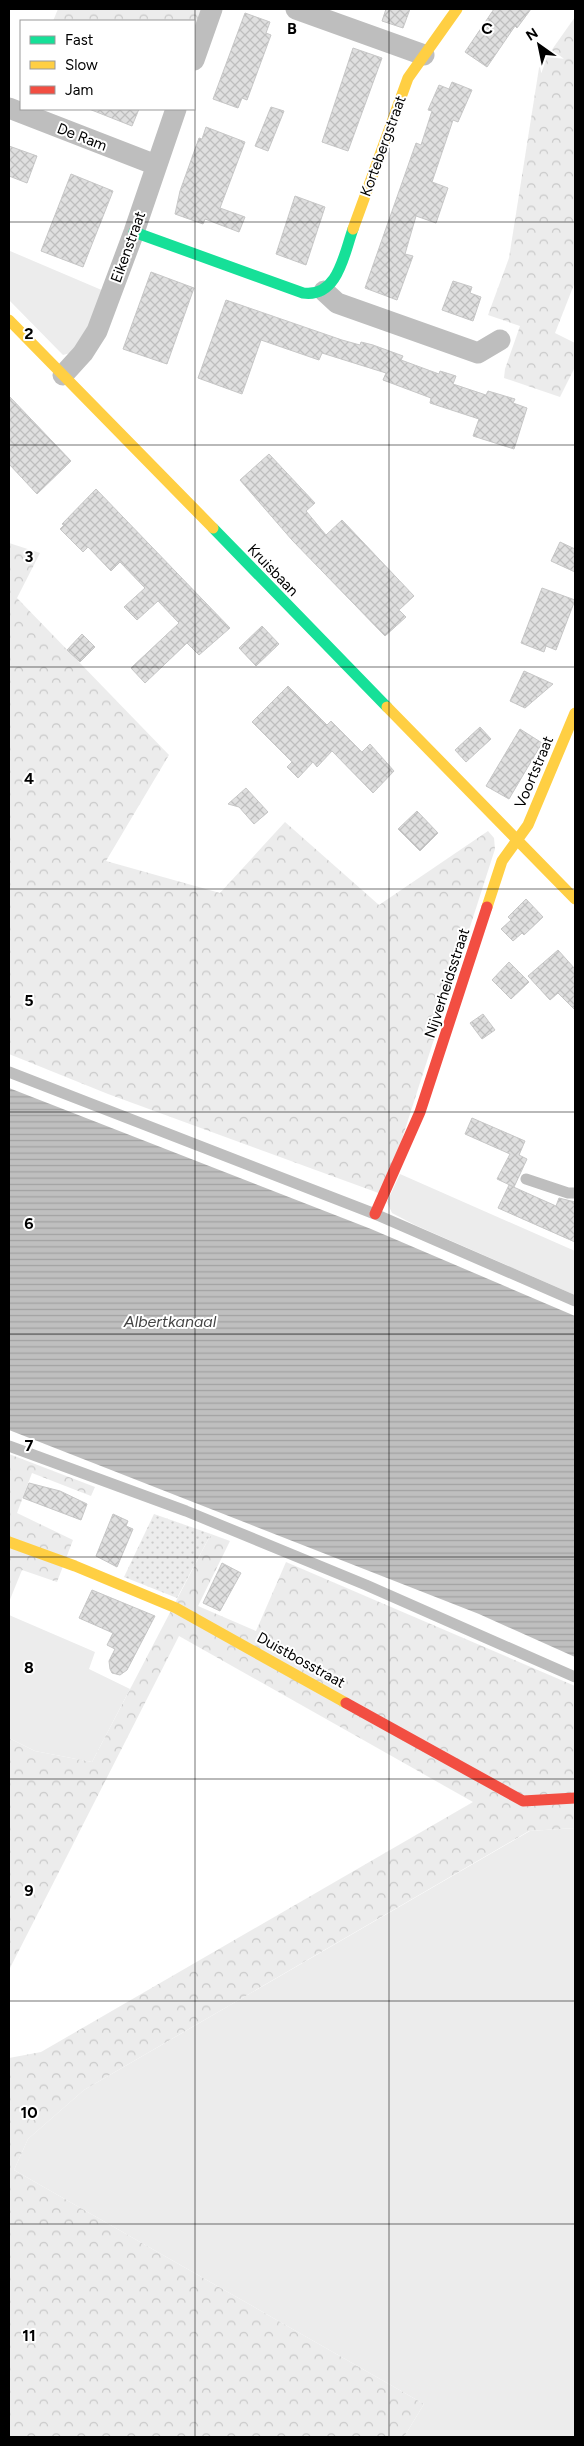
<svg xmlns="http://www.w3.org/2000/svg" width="584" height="2446" viewBox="0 0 584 2446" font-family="Figtree,sans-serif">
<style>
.grass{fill:#ececec}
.forest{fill:url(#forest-crowns)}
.garden{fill:url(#garden-dots)}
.water{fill:url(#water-rules)}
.building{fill:url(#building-cross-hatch);stroke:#c7c7c7}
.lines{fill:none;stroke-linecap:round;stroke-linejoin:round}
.lane{stroke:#bebebe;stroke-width:11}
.street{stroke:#bebebe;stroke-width:21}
.fast{stroke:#16e098;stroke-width:11}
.slow{stroke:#ffcf43;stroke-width:11}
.jam{stroke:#f24e42;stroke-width:11}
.grid{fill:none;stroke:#000;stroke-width:1;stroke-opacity:0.55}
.labels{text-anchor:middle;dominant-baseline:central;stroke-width:4;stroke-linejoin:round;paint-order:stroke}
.street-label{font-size:15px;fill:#000;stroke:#fff}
.water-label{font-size:16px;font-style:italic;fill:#444;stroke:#fff}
.grid-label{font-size:16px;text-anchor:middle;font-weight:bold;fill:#000;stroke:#fff;stroke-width:4;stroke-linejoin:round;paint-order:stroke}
</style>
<defs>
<pattern id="forest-crowns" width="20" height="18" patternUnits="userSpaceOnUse" patternTransform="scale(1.25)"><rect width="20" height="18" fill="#ececec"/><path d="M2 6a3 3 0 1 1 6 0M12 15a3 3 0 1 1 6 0" fill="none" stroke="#c9c9c9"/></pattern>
<pattern id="garden-dots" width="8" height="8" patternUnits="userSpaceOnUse" patternTransform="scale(1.25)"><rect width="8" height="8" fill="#ececec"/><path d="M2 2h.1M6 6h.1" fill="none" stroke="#c9c9c9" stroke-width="1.8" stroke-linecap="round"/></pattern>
<pattern id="water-rules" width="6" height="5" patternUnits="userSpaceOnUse" patternTransform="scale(1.25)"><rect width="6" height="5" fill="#bfbfbf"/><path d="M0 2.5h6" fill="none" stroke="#a2a2a2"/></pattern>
<pattern id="building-cross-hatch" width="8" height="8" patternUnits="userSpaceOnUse" patternTransform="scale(1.25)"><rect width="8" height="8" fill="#dfdfdf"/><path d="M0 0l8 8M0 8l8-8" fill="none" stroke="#bebebe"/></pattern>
</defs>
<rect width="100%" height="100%" fill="#fff"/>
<path class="grass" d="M10 251 104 291C97 311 89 351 63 355L9 300Z
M400 1174 575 1251V1295L415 1225 392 1213 387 1202Z
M9 1615 95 1652 89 1669 130 1689 92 1762 35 1751 9 1738Z
M575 1828V2437H404L424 2404 14 2170 28 2139 84 2090 530 1831Z"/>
<path class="forest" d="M58 9H205L194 40V21H53Z
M575 17V282L555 333 575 343V367L560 397 504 378 505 369 520 326 488 315 509 258 539 68Z
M9 543 40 553 17 598 169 755 106 861 220 893 285 822 379 905 488 831 494 838 495 849 384 1195 108 1094 9 1054Z
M9 1454 95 1487 91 1496 32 1473 17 1513 73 1540 57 1582 22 1570 9 1602Z
M211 1534 230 1541 198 1606 256 1631 286 1562 575 1686V1828L529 1831 84 2090 28 2139 14 2170 424 2404 404 2437H9V2058L41 2052 473 1802 179 1636 9 1970V1738L35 1751 92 1762Z"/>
<path class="garden" d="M154 1514 211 1534 177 1598 124 1577Z"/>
<path class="water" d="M9 1088 371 1229 575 1316V1657L479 1614 9 1430Z"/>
<path class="building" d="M386 9H410L403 28 382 21Z
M494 9H531L517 28 515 26 487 67 465 52Z
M245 13 270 22 266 33 271 35 247 100 242 98 238 108 213 99Z
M353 48 382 58 348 151 322 142Z
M452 82 472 90 458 122 453 120 432 182 448 188 436 223 416 216 405 254 413 256 397 300 365 288 416 143 421 145 432 111 428 110 439 85 449 89Z
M271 107 284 111 268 151 255 146Z
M89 109H139L132 126Z
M206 127 245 142 220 208 245 217 239 232 205 219 203 224 175 214 180 191 199 138 202 139Z
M9 146 37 156 27 183 9 176Z
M71 174 113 191 83 267 41 251Z
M295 196 325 207 306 265 276 254Z
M151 272 194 288 167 364 123 349Z
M453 281 472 287 470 293 481 297 473 321 442 310Z
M226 300 342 340 360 345 361 342 373 345 403 356 401 360 439 374 440 371 456 376 453 384 486 395 488 391 515 399 513 403 527 408 514 449 473 436 479 419 430 403 431 398 383 380 386 373 322 353 319 360 261 340 242 394 198 378Z
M9 396 71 461 37 494 9 464Z
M269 454 315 503 306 511 326 535 342 520 414 596 399 610 406 617 385 636 292 540 240 480Z
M96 489 230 628 199 655 187 643 145 683 131 668 179 623 158 601 137 620 124 607 145 588 120 562 111 571 88 547 83 552 60 529 64 525 62 524Z
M560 542 575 549V572L551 561Z
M542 588 575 600 556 650 546 646 544 652 521 643Z
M262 626 279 644 256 666 239 648Z
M82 634 95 647 80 662 67 650Z
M524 671 553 684 525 708 510 701Z
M288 686 327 725 331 721 362 752 370 744 394 771 373 793 332 751 317 767 313 762 298 778 287 767 292 762 252 722Z
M480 727 491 739 466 762 455 750Z
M520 729 542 743 509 799 486 786Z
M246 788 268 812 254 824 239 807 228 804Z
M417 811 438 833 420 851 398 829Z
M526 899 543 917 524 935 522 933 513 941 501 929 511 920 508 917Z
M558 950 575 969V1010L558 993 550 1000 528 976Z
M509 962 529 982 511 999 492 980Z
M483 1014 495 1030 482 1039 470 1023Z
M472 1118 525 1141 519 1155 527 1159 514 1187 497 1179 510 1154 465 1134Z
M509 1185 556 1206 559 1198 575 1202V1242L498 1208Z
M29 1483 60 1491 87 1504 81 1520 23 1498Z
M113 1514 128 1521 126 1526 133 1529 117 1567 96 1556Z
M222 1563 241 1573 220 1611 203 1603Z
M92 1590 155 1616 127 1670 120 1675 112 1673 110 1669 109 1661 115 1649 107 1645 113 1633 79 1618Z"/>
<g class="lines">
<path class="lane" d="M9 1072 375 1214 575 1301
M526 1179 568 1193H575
M9 1446 186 1511 366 1585 575 1677"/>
<path class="street" d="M296 9 424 55
M194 60 212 9
M9 108 156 165
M324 291 337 303 478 353 500 340
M63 375 83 353 97 331 134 232 176 109"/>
<path class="fast" d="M134 232 303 293C338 298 344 254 353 229
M213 528 387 707"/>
<path class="slow" d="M353 229 408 78 457 9
M9 320 213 528
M387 707 575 899
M487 907 502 861 528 825 575 713
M9 1542 75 1566 176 1608 346 1703"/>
<path class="jam" d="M375 1214 420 1112 487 907
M346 1703 523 1801 575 1798"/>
</g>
<path class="grid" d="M195 9V2437M389 9V2437M9 222H575M9 445H575M9 667H575M9 889H575M9 1112H575M9 1334H575M9 1557H575M9 1779H575M9 2001H575M9 2224H575"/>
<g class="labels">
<g class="street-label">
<text transform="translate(82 137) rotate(21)">De Ram</text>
<text transform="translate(383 146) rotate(-70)">Kortebergstraat</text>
<text transform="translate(128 247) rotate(-70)">Eikenstraat</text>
<text transform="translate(273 570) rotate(46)">Kruisbaan</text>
<text transform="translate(534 772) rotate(-67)">Voortstraat</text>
<text transform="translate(447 983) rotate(-72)">Nijverheidsstraat</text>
<text transform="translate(301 1660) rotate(29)">Duistbosstraat</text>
</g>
<g class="water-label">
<text x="170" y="1321">Albertkanaal</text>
</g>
</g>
<g class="grid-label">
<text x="292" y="34">B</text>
<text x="487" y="34">C</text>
<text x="29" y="339">2</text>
<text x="29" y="562">3</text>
<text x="29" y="784">4</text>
<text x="29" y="1006">5</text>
<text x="29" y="1229">6</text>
<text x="29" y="1451">7</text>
<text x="29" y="1673">8</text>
<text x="29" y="1896">9</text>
<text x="29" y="2118">10</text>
<text x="29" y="2341">11</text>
</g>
<rect width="584" height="2446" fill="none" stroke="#000000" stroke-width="20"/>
<rect x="20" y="20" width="175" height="90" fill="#ffffff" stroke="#999999"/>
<rect x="30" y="36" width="25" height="8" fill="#16e098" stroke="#999999"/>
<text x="65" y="45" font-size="15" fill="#000000">Fast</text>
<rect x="30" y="61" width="25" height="8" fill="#ffcf43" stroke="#999999"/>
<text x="65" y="70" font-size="15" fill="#000000">Slow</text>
<rect x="30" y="86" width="25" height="8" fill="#f24e42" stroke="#999999"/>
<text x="65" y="95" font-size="15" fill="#000000">Jam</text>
<g transform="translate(539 45) rotate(327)" stroke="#ffffff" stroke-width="4" paint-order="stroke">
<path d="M0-4L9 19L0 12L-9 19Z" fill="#000000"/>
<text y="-8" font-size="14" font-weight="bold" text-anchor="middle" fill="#000000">N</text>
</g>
</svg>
